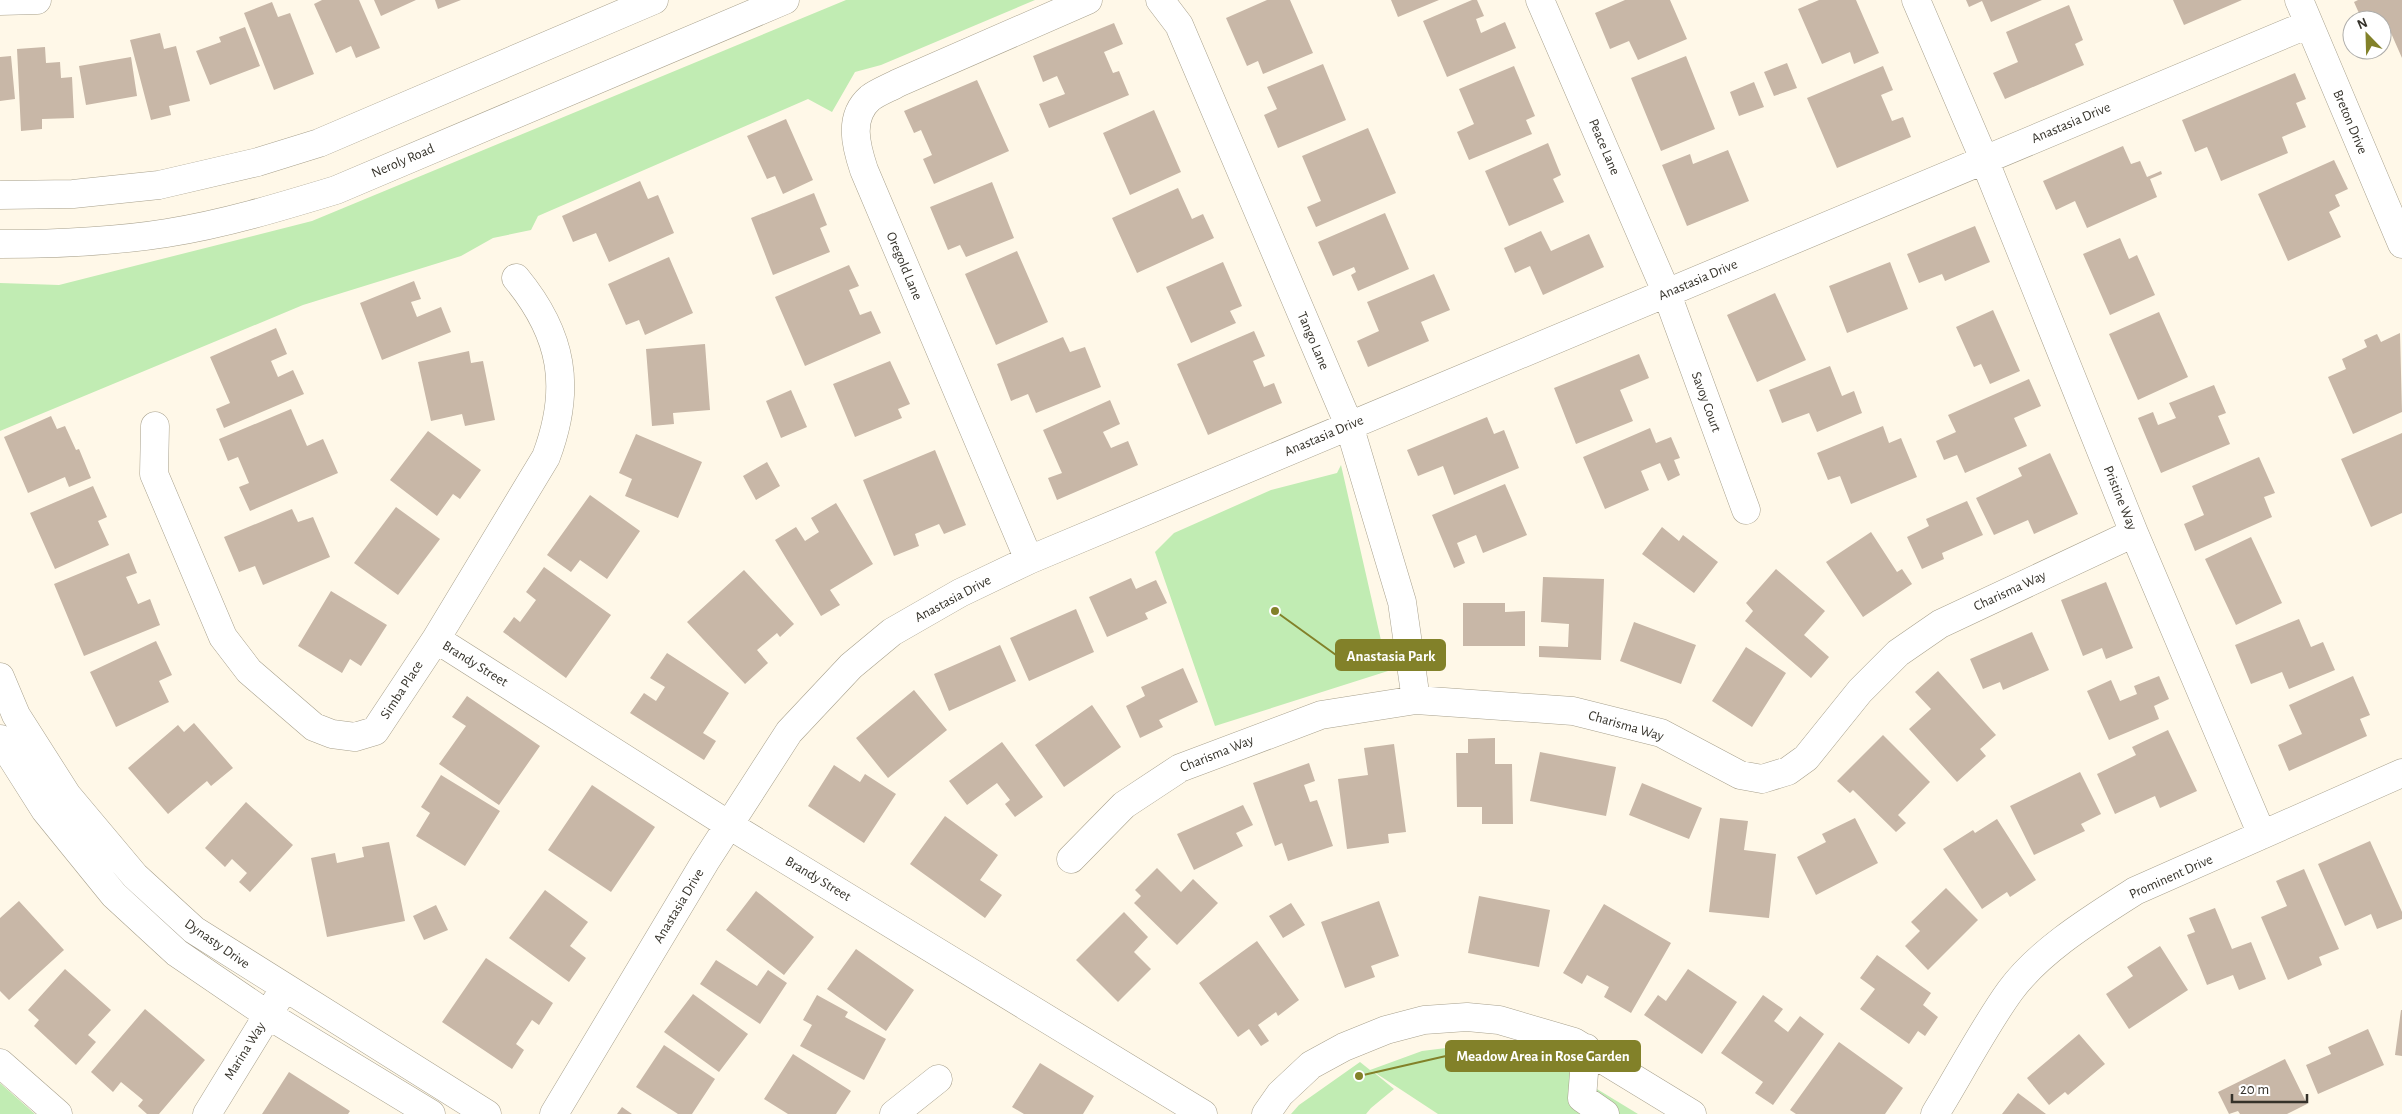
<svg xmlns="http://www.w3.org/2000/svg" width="2402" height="1114" viewBox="0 0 2402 1114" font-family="'Alegreya Sans',sans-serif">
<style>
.green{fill:#c1ecb3}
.building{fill:#c8b7a7}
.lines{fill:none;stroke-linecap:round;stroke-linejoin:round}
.minor-casing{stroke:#a8a18d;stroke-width:29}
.minor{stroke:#fff;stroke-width:28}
.labels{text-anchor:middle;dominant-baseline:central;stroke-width:5;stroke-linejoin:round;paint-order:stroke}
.street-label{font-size:14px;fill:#35322a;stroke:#fff}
.leader{fill:none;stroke:#828129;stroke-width:2}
.callout-dot{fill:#828129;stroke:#fff;stroke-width:2}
.callout{fill:#828129;stroke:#828129;stroke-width:2}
.callout-label{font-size:15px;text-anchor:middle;font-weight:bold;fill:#fff}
</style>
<rect width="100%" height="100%" fill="#fff8e8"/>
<path class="green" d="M846 0H1035L881 65 855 72 832 112 808 99 538 216 531 230 493 238 461 256 303 305 0 431V283L59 285 312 221Z
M1341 465 1388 671 1215 726 1155 552 1174 533 1271 490 1337 473Z
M1454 1047 1518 1054 1569 1072 1638 1114H1438L1371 1070 1394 1089 1371 1108 1366 1114H1291L1299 1105 1360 1062 1370 1070 1422 1051Z
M0 1083 35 1114H0Z"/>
<path class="building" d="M322 0H359L380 48 356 58 351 46 336 53 314 4Z
M374 0H416L381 16Z
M435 0H461L438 9Z
M1267 0H1290L1313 53 1263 74 1258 61 1247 66 1226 18Z
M1391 0H1439L1398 17Z
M1472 0H1477L1484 16 1476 19 1481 33 1505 22 1516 48 1447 77 1423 21Z
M1625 0H1670L1687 39 1638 60 1629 41 1610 49 1595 13Z
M1819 0H1856L1879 53 1854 64 1850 52 1822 64 1798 9Z
M1966 0H2042L1991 22 1982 1 1969 7Z
M2173 0H2242L2184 25Z
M2358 0H2402V58L2391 33 2382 37V20H2362L2354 2Z
M272 2 278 17 290 13 314 74 274 90 244 13Z
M2069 5 2083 40 2075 44 2084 65 2005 99 1993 73 2018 62 2006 32Z
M1114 23 1123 44 1104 52 1113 73 1119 71 1129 95 1049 128 1039 104 1065 94 1057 76 1043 82 1033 56Z
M245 27 260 66 210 85 196 51 221 42 219 37Z
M160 33 164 49 176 46 190 101 169 106 171 115 151 120 130 40Z
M45 47 46 63 60 62 61 78 72 77 74 118 42 119V129L21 131 17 49Z
M11 56 15 99 0 101V57Z
M1686 56 1715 129 1661 151 1631 78Z
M131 57 137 96 86 105 79 66Z
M1787 63 1797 88 1774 96 1764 72Z
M1323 64 1346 120 1278 148 1264 115 1277 109 1267 87Z
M1514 66 1535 116 1526 120 1532 134 1469 160 1457 132 1474 124 1459 89Z
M1883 66 1893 90 1881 95 1892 121 1903 117 1911 137 1837 168 1807 98Z
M2295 73 2306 99 2296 103 2306 127 2282 137 2288 153 2221 181 2207 147 2195 152 2182 120Z
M977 80 1009 151 934 184 923 159 932 155 921 130 914 133 904 111Z
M1754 82 1764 107 1739 116 1730 92Z
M1154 110 1181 172 1130 195 1103 133Z
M786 119 813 180 783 194 775 176 767 179 747 136Z
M1368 128 1396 193 1316 227 1307 207 1321 201 1302 156Z
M1548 143 1561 175 1553 179 1564 202 1509 226 1485 171Z
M2123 146 2131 164 2140 161 2147 177 2161 171 2162 174 2150 179 2157 197 2087 228 2075 201 2056 210 2043 181Z
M1728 150 1749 201 1687 226 1662 165 1690 154 1693 164Z
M2334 160 2348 189 2335 195 2340 206 2329 212 2341 237 2288 261 2258 194Z
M640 181 648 199 658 195 674 233 609 262 596 233 573 242 562 216Z
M992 182 1014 238 966 257 960 245 948 250 930 207Z
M1178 188 1192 219 1203 214 1214 238 1137 273 1112 218Z
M814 193 827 225 820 228 830 252 773 275 751 218Z
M1385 213 1409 269 1358 291 1351 275 1356 272 1354 267 1333 276 1318 242Z
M1975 226 1990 262 1945 281 1942 274 1919 283 1907 254Z
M1541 231 1551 251 1589 234 1604 267 1543 295 1530 266 1515 273 1504 248Z
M2120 238 2129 259 2137 255 2155 295 2110 315 2083 254Z
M1017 251 1048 322 996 345 965 274Z
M669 257 693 313 645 335 639 320 626 325 608 284Z
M1223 262 1242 306 1230 311 1236 323 1191 343 1166 287Z
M1890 262 1908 309 1847 333 1829 286Z
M849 265 859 286 849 290 860 315 871 311 881 333 805 366 775 297Z
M1434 274 1450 310 1421 322 1429 341 1368 367 1357 341 1379 331 1367 302Z
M414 281 421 299 411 302 417 317 441 307 451 332 382 360 360 303Z
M1775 293 1806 360 1757 382 1727 315Z
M1993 310 2020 371 1990 384 1981 364 1974 367 1956 327Z
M2159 312 2188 377 2138 400 2109 334Z
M276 328 287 354 271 361 278 377 293 370 304 394 224 428 216 409 230 403 210 357Z
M1254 331 1265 356 1253 361 1264 387 1274 383 1282 403 1208 435 1177 364Z
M2400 333 2402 412 2353 434 2328 377 2346 369 2342 359 2367 347 2364 340 2377 334 2381 342Z
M1063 337 1070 352 1085 347 1101 387 1036 413 1028 394 1011 401 997 364Z
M705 344 710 410 673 413 674 424 652 426 646 349Z
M469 351 471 363 483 361 495 420 465 426 462 414 431 421 418 362Z
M1639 354 1649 378 1620 390 1633 421 1576 444 1554 388Z
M890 361 910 404 898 409 902 418 855 437 833 384Z
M1830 366 1842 396 1854 391 1862 413 1817 432 1809 413 1782 423 1769 390Z
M2029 379 2041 406 2014 418 2027 446 1965 473 1957 455 1944 460 1936 441 1956 432 1948 415Z
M2214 385 2226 413 2218 416 2230 444 2161 473 2138 418 2153 412 2158 425 2176 418 2169 403Z
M791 390 807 427 781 438 766 401Z
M1110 400 1120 424 1103 432 1111 448 1128 441 1138 465 1057 500 1048 478 1062 473 1043 430Z
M291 409 307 446 323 439 338 473 250 511 239 487 249 483 238 457 228 461 219 439Z
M51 416 57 429 65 426 76 450 79 449 91 478 69 487 65 477 28 493 4 437Z
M1487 417 1494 434 1504 430 1519 468 1454 495 1443 466 1418 476 1407 450Z
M1883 426 1889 443 1901 438 1917 477 1851 504 1840 476 1828 480 1817 453Z
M1650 428 1656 443 1671 437 1680 458 1674 460 1680 475 1668 481 1660 463 1641 471 1649 490 1605 509 1583 457Z
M428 431 481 470 460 499 453 494 437 516 390 480Z
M2402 433V513L2371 527 2341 459Z
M636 434 702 462 678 518 625 496 632 479 619 473Z
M935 450 966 525 944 534 939 524 915 534 919 546 894 556 863 480Z
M2050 453 2078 514 2034 534 2028 520 1994 535 1976 498 2022 476 2018 468Z
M2259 457 2275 493 2264 497 2272 517 2195 551 2184 524 2204 515 2192 486Z
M767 462 780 486 756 500 743 476Z
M1505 484 1527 535 1483 553 1476 535 1457 543 1465 563 1454 568 1432 515Z
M93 486 107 517 98 521 109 545 55 569 30 513Z
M590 495 640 531 607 579 580 560 571 572 547 555Z
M1967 501 1983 535 1942 553 1944 559 1922 569 1907 537 1929 526 1926 519Z
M836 503 873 564 830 590 840 605 821 616 775 540 796 527 805 541 819 532 811 518Z
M396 507 440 539 398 595 354 563Z
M292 509 298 522 313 517 330 557 263 585 255 566 239 572 224 537Z
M1662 527 1679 541 1683 535 1718 562 1694 593 1642 554Z
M1871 532 1897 572 1902 569 1912 584 1863 617 1826 562Z
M2251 537 2282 603 2236 625 2205 559Z
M129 553 137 573 126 577 138 604 150 599 160 625 84 656 54 584Z
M544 567 611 615 566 678 503 632 514 617 520 622 536 600 526 592Z
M1776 569 1825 611 1804 635 1829 657 1811 678 1745 621 1753 611 1746 603Z
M744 570 794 624 780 637 777 633 757 650 768 663 745 684 687 622Z
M1543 577 1604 579 1601 660 1539 657V646L1568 647 1569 624 1541 622Z
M1131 578 1136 589 1156 580 1167 603 1145 613 1148 619 1107 637 1089 597Z
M2106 582 2133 648 2106 659 2102 648 2083 656 2061 600Z
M331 591 387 625 361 666 350 659 342 673 298 646Z
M1463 603H1505V612L1525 611V646H1463Z
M1076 609 1094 652 1029 681 1010 638Z
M2299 619 2311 647 2323 642 2335 670 2289 689 2282 672 2251 684 2235 645Z
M1634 622 1696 645 1681 684 1620 661Z
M2032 632 2049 670 2003 690 2000 682 1983 689 1970 659Z
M156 641 172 675 159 681 169 702 116 727 90 672Z
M1000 645 1016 681 949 711 934 674Z
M1746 647 1786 673 1752 727 1712 701Z
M667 653 729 693 703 733 716 741 704 760 630 713 644 693 656 701 665 687 650 678Z
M1183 668 1198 702 1159 720 1163 727 1140 738 1126 706 1145 696 1141 687Z
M1938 671 1996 735 1980 749 1986 756 1957 782 1909 729 1931 709 1915 692Z
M2159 676 2169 699 2154 706 2159 719 2109 740 2087 691 2111 680 2120 701 2137 694 2134 686Z
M2353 676 2370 715 2360 719 2367 736 2289 771 2278 745 2302 734 2289 705Z
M914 690 947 730 888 778 856 738Z
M467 696 540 746 499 805 439 764 466 726 452 717Z
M1092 705 1121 747 1064 787 1035 745Z
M194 723 233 768 211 786 207 781 168 814 128 768 178 725 184 732Z
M2168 730 2197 791 2160 808 2155 796 2115 814 2097 774 2136 755 2132 747Z
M1883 735 1930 782 1898 815 1906 823 1896 832 1853 790 1850 793 1837 781Z
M1495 738V764H1512L1513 824H1482V807H1457L1456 753H1468V739Z
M1002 742 1043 797 1015 817 1005 804 1010 800 997 783 967 805 949 781Z
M1394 744 1406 832 1388 834 1389 843 1347 849 1338 779 1368 775 1364 748Z
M1540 752 1616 767 1606 816 1530 801Z
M1309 763 1315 781 1304 785 1310 802 1317 800 1333 846 1288 861 1282 843 1275 846 1253 783Z
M834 765 860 782 865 774 896 794 864 843 808 806Z
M2080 772 2101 814 2081 824 2085 831 2034 855 2010 806Z
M441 775 500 811 465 866 416 836 430 813 421 807Z
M1642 783 1702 808 1689 839 1629 815Z
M592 785 655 827 611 892 548 850Z
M246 802 293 845 250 892 239 882 247 873 232 859 225 867 205 848Z
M1243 805 1253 825 1236 833 1243 846 1194 870 1177 834Z
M945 816 998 855 980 880 1002 895 985 918 910 864Z
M1720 818 1748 821 1744 850 1776 854 1769 918 1709 912Z
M1855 818 1878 863 1816 895 1797 857 1826 842 1822 834Z
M1997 819 2036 880 2010 897 2007 892 1982 909 1943 849 1973 830 1975 833Z
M2370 841 2402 912V919L2377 929 2371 914 2345 926 2318 864Z
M389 842 405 921 327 937 311 858 335 853 337 863 364 857 362 847Z
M1157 868 1181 892 1193 879 1218 903 1177 945 1134 903 1141 896 1135 890Z
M2304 869 2339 949 2319 957 2322 965 2288 980 2261 917 2287 906 2276 881Z
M1946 888 1978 920 1928 970 1905 946 1920 931 1911 922Z
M545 890 588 922 570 946 586 958 569 982 509 938Z
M756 891 814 937 784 975 726 930Z
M1479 896 1550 910 1539 967 1468 953Z
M19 901 64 950 9 1000 0 991V918Z
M1379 901 1399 956 1371 966 1375 977 1345 988 1321 922Z
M1291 903 1305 925 1283 938 1269 916Z
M1604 904 1671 943 1631 1013 1604 997 1609 987 1587 975 1582 984 1563 973Z
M436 905 448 930 424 940 413 916Z
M2215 908 2232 949 2251 942 2266 979 2239 990 2233 975 2207 985 2187 935 2195 932 2189 918Z
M1124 912 1148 937 1134 952 1151 969 1118 1002 1076 960Z
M1257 941 1299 1000 1278 1016 1276 1012 1258 1025 1269 1041 1261 1046 1249 1029 1238 1037 1199 983Z
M2160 946 2188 990 2129 1029 2106 994 2133 976 2127 967Z
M856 949 914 990 886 1031 827 989Z
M1877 955 1931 993 1923 1005 1938 1017 1925 1036 1918 1031 1909 1044 1860 1009 1875 989 1860 978Z
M486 958 553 1003 539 1025 532 1020 516 1044 524 1050 512 1069 442 1022Z
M716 960 757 986 768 970 787 983 760 1024 700 984Z
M65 969 111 1010 88 1035 96 1042 76 1065 34 1026 39 1020 28 1010Z
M1688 969 1737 1002 1702 1054 1644 1015 1658 995 1666 1001Z
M693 994 748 1034 719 1072 664 1032Z
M817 995 848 1012 845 1017 886 1039 864 1080 800 1046 812 1025 803 1020Z
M1763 995 1783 1009 1774 1021 1788 1032 1800 1016 1824 1034 1773 1105 1755 1093 1763 1082 1721 1053Z
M145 1009 205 1060 159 1114H147L138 1106 143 1100 121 1082 113 1092 91 1072Z
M2401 1010H2402V1056L2395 1055Z
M2368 1029 2384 1065 2318 1094 2306 1065 2331 1054 2328 1047Z
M2079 1034 2105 1064 2068 1095 2065 1092 2049 1105 2027 1078Z
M1839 1042 1903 1088 1885 1114H1796L1790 1110Z
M664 1045 715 1079 692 1114H678L636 1087Z
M793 1054 851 1091 836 1114H788L764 1099Z
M2285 1059 2307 1104 2287 1114H2240L2238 1111 2229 1114 2218 1092Z
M1040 1063 1094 1096 1083 1114H1024L1012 1107Z
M289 1072 350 1111 348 1114H262Z
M2018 1093 2046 1114H2002Z
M622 1107 632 1114H617Z"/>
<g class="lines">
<defs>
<path id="minor" d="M1160 0 1179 25 1349 425 1402 602 1416 700
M1540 0 1667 294 1746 510
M1916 0 1984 159 2134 533 2262 835
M2299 0 2402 244
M0 1 37 0
M0 195 73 194 159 185 258 162 319 143 654 0
M0 244C56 244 111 242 167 233 224 224 280 207 336 190L785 0
M155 426 154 474 223 637 249 671 314 727 332 734 355 737 375 731 436 639 546 457C572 388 563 335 516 278
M1029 560 864 170C856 146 848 117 870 98 878 92 889 88 898 83L1088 0
M436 639 729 825 1203 1114
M0 677 16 715 67 795 135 876 194 930 487 1114
M0 739 45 810 114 895 177 953 268 1015 431 1114
M1071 859 1124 805 1180 768 1321 715 1416 700 1573 711 1661 733 1740 775 1762 779 1788 771 1806 758 1860 691 1898 653 1940 624 2134 533
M1586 1048 1582 1098 1605 1114
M0 1063 58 1114
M207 1114 277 1000
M554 1114 705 862 789 732 851 666 892 632 960 593 1029 560 2309 24
M894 1114 938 1079
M1266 1114 1280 1094 1311 1065 1344 1047 1386 1030 1424 1020 1467 1017 1499 1020 1574 1042 1692 1114
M1935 1114C1959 1075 1984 1027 2010 991 2040 950 2093 918 2135 891L2402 773"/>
</defs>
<use href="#minor" class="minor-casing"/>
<use href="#minor" class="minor"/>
</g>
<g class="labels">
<g class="street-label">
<text transform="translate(2350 122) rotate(67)">Breton Drive</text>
<text transform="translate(2071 123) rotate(-23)">Anastasia Drive</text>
<text transform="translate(1604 147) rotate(67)">Peace Lane</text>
<text transform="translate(403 161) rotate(-23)">Neroly Road</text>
<text transform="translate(904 266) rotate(67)">Oregold Lane</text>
<text transform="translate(1698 280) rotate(-23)">Anastasia Drive</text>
<text transform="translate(1313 341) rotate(67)">Tango Lane</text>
<text transform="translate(1706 402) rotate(70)">Savoy Court</text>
<text transform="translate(1324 436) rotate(-23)">Anastasia Drive</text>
<text transform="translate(2120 498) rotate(68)">Pristine Way</text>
<text transform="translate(2010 591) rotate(-25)">Charisma Way</text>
<text transform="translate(953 599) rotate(-28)">Anastasia Drive</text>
<text transform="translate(475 664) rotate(32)">Brandy Street</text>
<text transform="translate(402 690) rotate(-57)">Simba Place</text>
<text transform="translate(1626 726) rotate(16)">Charisma Way</text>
<text transform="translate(1217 754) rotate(-22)">Charisma Way</text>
<text transform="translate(2171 877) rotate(-24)">Prominent Drive</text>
<text transform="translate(818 879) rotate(31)">Brandy Street</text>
<text transform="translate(679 906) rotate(-59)">Anastasia Drive</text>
<text transform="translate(217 944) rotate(35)">Dynasty Drive</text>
<text transform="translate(245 1051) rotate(-58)">Marina Way</text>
</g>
</g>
<path class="leader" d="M1275 611L1336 655M1359 1076L1446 1056"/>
<g class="callout-dot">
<circle cx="1275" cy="611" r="5"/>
<circle cx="1359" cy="1076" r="5"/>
</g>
<g class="callout">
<rect x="1336" y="640" width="109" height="30" rx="5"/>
<rect x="1446" y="1041" width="194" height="30" rx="5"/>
</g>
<g class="callout-label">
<text x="1391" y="661">Anastasia Park</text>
<text x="1543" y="1061">Meadow Area in Rose Garden</text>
</g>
<g transform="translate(2367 35) rotate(337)"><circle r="24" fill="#ffffff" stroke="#aeadaa"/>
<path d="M0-4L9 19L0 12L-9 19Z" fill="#828129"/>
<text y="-8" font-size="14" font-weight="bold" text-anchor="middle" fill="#35322a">N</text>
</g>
<path d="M2232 1094v8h75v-8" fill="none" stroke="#35322a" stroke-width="2.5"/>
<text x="2240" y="1094" font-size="15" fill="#35322a" stroke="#ffffff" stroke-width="4" paint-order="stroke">20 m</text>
</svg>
